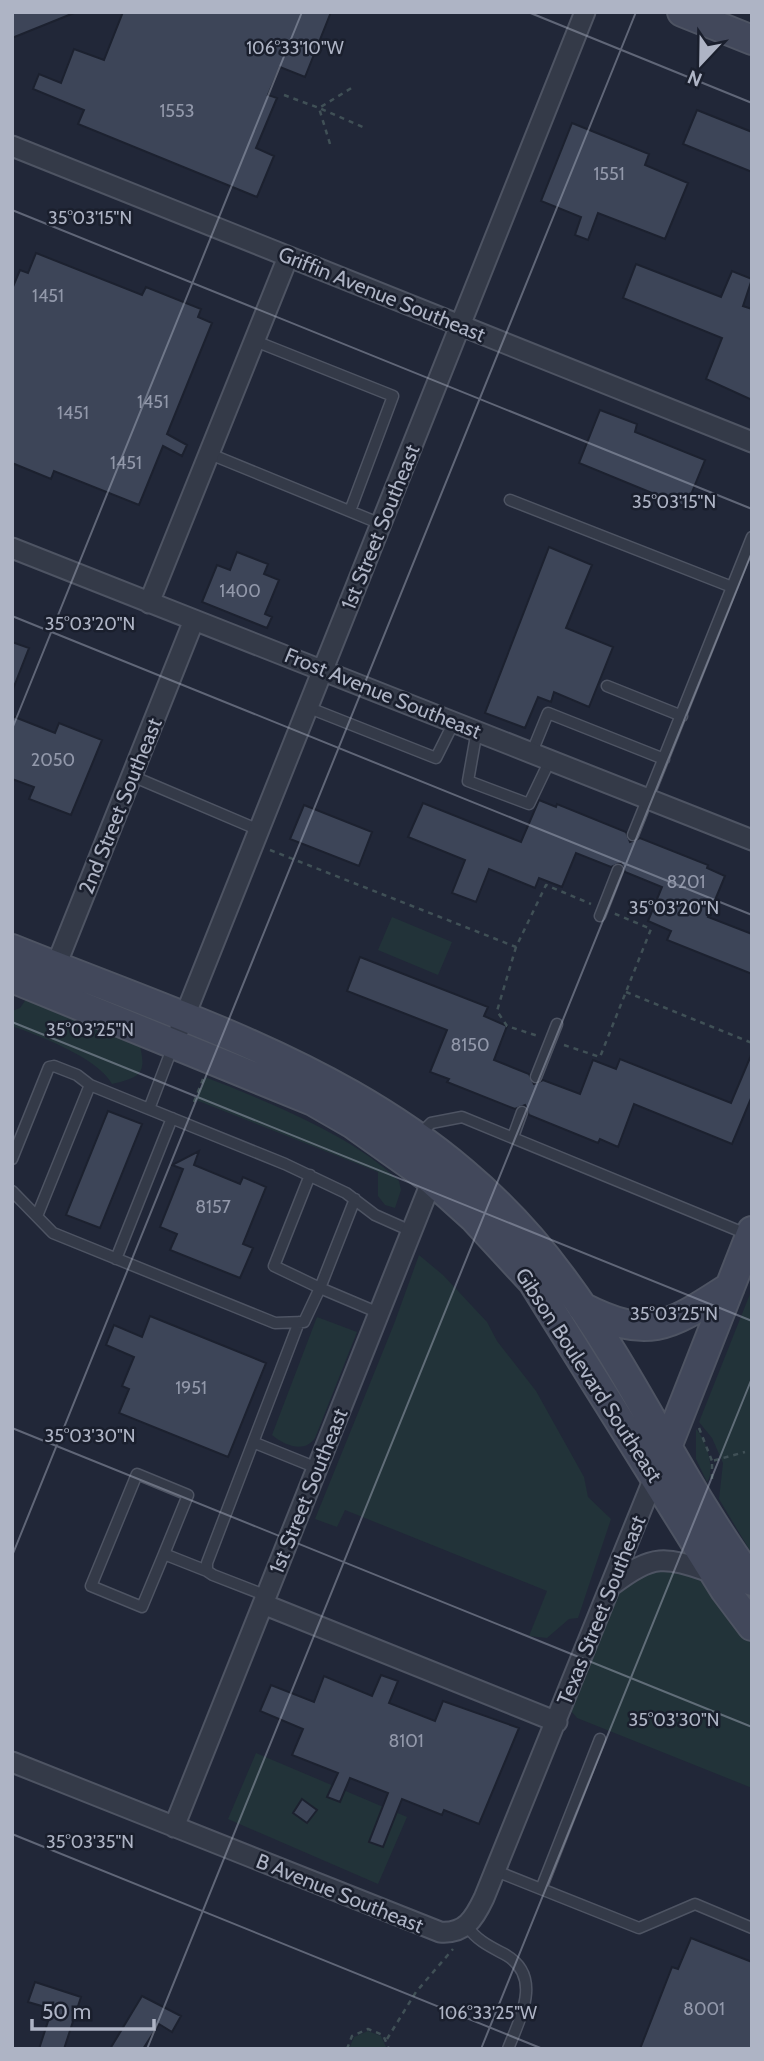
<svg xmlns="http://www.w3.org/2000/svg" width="764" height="2061" viewBox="0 0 764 2061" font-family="Cabin,sans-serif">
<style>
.green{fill:#223339}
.building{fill:#3d4558;stroke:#1c212f;stroke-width:2}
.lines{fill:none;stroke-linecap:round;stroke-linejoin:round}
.lane-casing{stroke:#4e5463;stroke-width:13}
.street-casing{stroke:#4e5463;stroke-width:23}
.secondary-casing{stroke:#4e5463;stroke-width:32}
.path{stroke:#405056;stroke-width:2.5;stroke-dasharray:5 5;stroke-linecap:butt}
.lane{stroke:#343a48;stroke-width:10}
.street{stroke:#343a48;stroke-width:19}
.secondary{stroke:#42485b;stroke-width:28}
.ticks{fill:none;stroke:#aeb4c5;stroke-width:2;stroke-opacity:0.45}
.labels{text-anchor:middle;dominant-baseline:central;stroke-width:5;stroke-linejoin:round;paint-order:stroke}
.number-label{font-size:18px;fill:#9298aa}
.street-label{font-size:21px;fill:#aeb4c5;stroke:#1a1f2d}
.ticks-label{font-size:18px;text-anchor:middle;fill:#aeb4c5;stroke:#1a1f2d;stroke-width:5;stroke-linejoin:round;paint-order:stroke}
</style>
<rect width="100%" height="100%" fill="#212738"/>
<path class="green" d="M392 917 452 942 438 975 378 950Z
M27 998 139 1042C147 1073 142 1077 112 1084 98 1058 42 1037 12 1026V1011L20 1008Z
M205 1077C264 1100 354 1136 399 1181L401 1190 395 1208 385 1205 378 1196V1172L196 1100Z
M419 1255 443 1275 487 1322 497 1341 536 1391 584 1477 588 1497 611 1519 578 1618 569 1619 547 1638 529 1636 547 1591 345 1510 337 1527 315 1519 394 1324Z
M752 1289V1554L719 1499 723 1463 712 1438 699 1422Z
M317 1317 357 1332 315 1438C304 1454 284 1445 272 1435Z
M696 1429C706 1439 716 1470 707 1482L696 1459Z
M675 1567 700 1576 752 1640V1788L577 1718 571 1711 619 1591C636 1575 651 1569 675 1567Z
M256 1753 407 1817 378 1884 228 1819Z
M368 2031 381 2036 387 2049H349L354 2037Z"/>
<path class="building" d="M12 12H74V13L12 38Z
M123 12H331L305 77 280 67 268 95 277 98 256 148 274 156 257 197 78 124 84 110 33 89 39 74 61 83 74 49 104 60Z
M697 110 752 132V172L683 144Z
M572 123 649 154 645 165 688 183 665 239 598 213 588 240 575 235 581 217 541 201Z
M36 253 142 295 146 287 201 309 198 317 212 323 167 434 187 445 182 456 163 446 139 505 54 471 51 479 12 463V289L20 270 28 273Z
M636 264 721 297 732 271 752 279 743 306 752 309V400L706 379 722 338 623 298Z
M600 410 637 424 635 432 705 460 686 507 579 463Z
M549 547 592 565 566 628 613 647 589 707 554 692 551 702 538 697 525 728 485 713Z
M237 552 268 564 264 574 279 580 265 614 272 617 267 628 202 602 217 565 230 570Z
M12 642 29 648 13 689H12Z
M12 716 55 733 59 723 102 740 71 815 29 799 34 787 12 779Z
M539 800 556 807 557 804 626 832 630 842 640 838 708 865 707 868 725 876 708 917 752 934V974L667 940 671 931 648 921 662 887 625 872 621 863 611 867 576 853 562 887 539 878 535 888 489 869 476 902 452 893 465 860 408 837 423 803 521 842Z
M304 805 372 832 359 866 290 839Z
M360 957 488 1007 484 1016 507 1026 494 1060 529 1074 534 1084 543 1080 580 1094 593 1060 616 1069 620 1059 731 1103 752 1053V1096L732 1144 634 1104 618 1147 600 1139 598 1143 529 1115 525 1105 515 1109 447 1082 449 1079 430 1072 447 1030 347 991Z
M108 1111 142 1124 100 1228 66 1215Z
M199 1151 194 1165 240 1184 243 1177 266 1187 243 1244 253 1248 240 1278 170 1250 177 1234 160 1227 183 1169 172 1165Z
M150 1316 266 1363 228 1457 119 1413 129 1389 122 1386 134 1357 106 1345 114 1325 142 1337Z
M381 1675 398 1681 389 1703 435 1721 443 1701 519 1728 479 1824 444 1810 442 1815 402 1799 383 1847 369 1842 388 1793 350 1778 340 1802 327 1797 338 1773 292 1755 303 1729 260 1711 271 1685 314 1702 324 1676 372 1696Z
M302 1799 317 1810 307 1823 293 1813Z
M691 1938 752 1962V2049H640L672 1967 678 1969Z
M35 1982 81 1997 64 2049H39L52 2009 28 2002Z
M142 1996 181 2016 172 2032 159 2024 143 2049H110Z"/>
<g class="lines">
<defs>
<path id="lane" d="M255 341 393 396 350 511
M210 454 381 524
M510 500 732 587
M607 686 682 716
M317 711 436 758 454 722
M477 730 468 781 529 804 550 760
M532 752 548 713 664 759
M132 776 259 830
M633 835 752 537
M600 916 618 870
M173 1046 149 1109 285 1164 346 1193 375 1215 411 1231
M536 1077 557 1024
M419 1135 431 1123 462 1117 749 1235
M513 1137 522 1112
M12 1159 49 1067 54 1066 77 1075 90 1085
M12 1191 53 1233 275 1323 304 1322 320 1288 274 1266 310 1175
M355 1199 320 1288 379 1313
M37 1216 90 1085 149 1109
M116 1259 172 1118
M255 1443 317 1468
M164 1554 188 1495 137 1474 91 1586 142 1607 164 1554 207 1571
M267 1596 213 1575 207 1571V1563L299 1322
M496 1871 639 1928 695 1904 752 1928
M541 1889 600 1739
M467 1926C477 1941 491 1947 506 1955 543 1977 520 2018 508 2049"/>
<path id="street" d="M12 146 752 442
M12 548 752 840
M149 603 288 257
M51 978 194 620
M180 1028 585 12
M612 1585C656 1552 665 1557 716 1574
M263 1604 557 1722
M12 1762 440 1932C465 1934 474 1919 484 1898L658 1468
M174 1827 432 1180 439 1171"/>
<path id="secondary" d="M682 12 752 40
M12 949C218 1032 422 1089 561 1277 633 1373 681 1485 752 1581
M12 978 313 1101 353 1124 432 1180 473 1217 533 1282 725 1590 752 1626
M582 1307C650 1342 671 1325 730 1287
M667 1447 752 1231"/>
</defs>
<use href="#lane" class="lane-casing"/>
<use href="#street" class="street-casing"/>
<use href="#secondary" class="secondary-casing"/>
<path class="path" d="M284 95 319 108 353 87
M330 144 319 108 363 127
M270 850 516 947 546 885 591 904
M516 947 497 1011 507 1026 538 1036
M626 992 752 1043
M564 1045 600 1057 651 929 613 913
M194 1102 203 1079
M699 1428 712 1461
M712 1479V1461L745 1452
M387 2039 416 1992 453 1949
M347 2049 352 2036 368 2029 383 2035 389 2049"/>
<use href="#lane" class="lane"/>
<use href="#street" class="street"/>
<use href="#secondary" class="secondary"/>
</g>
<path class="ticks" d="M528 12 752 103M12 210 752 509M12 616 752 915M12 729 302 12M12 1022 752 1321M12 1428 752 1727M12 1556 636 12M12 1834 543 2049M147 2049 752 552M481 2049 752 1378"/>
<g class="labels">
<g class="number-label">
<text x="177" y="111">1553</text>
<text x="609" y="174">1551</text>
<text x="48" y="296">1451</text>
<text x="153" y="402">1451</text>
<text x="73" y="413">1451</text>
<text x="126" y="463">1451</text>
<text x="240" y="591">1400</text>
<text x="53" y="760">2050</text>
<text x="686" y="882">8201</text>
<text x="470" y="1045">8150</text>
<text x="213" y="1207">8157</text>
<text x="191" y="1388">1951</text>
<text x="406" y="1741">8101</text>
<text x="704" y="2009">8001</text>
</g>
<g class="street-label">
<text transform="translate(382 294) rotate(22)">Griffin Avenue Southeast</text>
<text transform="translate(380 527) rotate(-68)">1st Street Southeast</text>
<text transform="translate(383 693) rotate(22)">Frost Avenue Southeast</text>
<text transform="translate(120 806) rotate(-68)">2nd Street Southeast</text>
<text transform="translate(589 1375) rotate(57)">Gibson Boulevard Southeast</text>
<text transform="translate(308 1491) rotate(-68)">1st Street Southeast</text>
<text transform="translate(601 1610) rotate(-68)">Texas Street Southeast</text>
<text transform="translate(340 1893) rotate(22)">B Avenue Southeast</text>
</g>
</g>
<g class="ticks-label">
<text x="295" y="54">106°33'10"W</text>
<text x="90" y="224">35°03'15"N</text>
<text x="674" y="508">35°03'15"N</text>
<text x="90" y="630">35°03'20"N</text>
<text x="674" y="914">35°03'20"N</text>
<text x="90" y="1036">35°03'25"N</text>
<text x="674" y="1320">35°03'25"N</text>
<text x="90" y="1442">35°03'30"N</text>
<text x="674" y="1726">35°03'30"N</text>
<text x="90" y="1848">35°03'35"N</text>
<text x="488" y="2019">106°33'25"W</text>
</g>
<rect width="764" height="2061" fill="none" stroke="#aeb4c5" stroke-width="28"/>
<g transform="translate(701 63) rotate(202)" stroke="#1a1f2d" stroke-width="5" paint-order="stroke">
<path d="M0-5L12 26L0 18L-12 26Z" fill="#aeb4c5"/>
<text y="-10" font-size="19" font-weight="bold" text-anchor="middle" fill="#aeb4c5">N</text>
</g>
<path d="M32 2019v10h122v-10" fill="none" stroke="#aeb4c5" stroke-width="3.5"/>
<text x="42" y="2019" font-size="21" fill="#aeb4c5" stroke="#1a1f2d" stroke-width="5" paint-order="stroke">50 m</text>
</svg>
